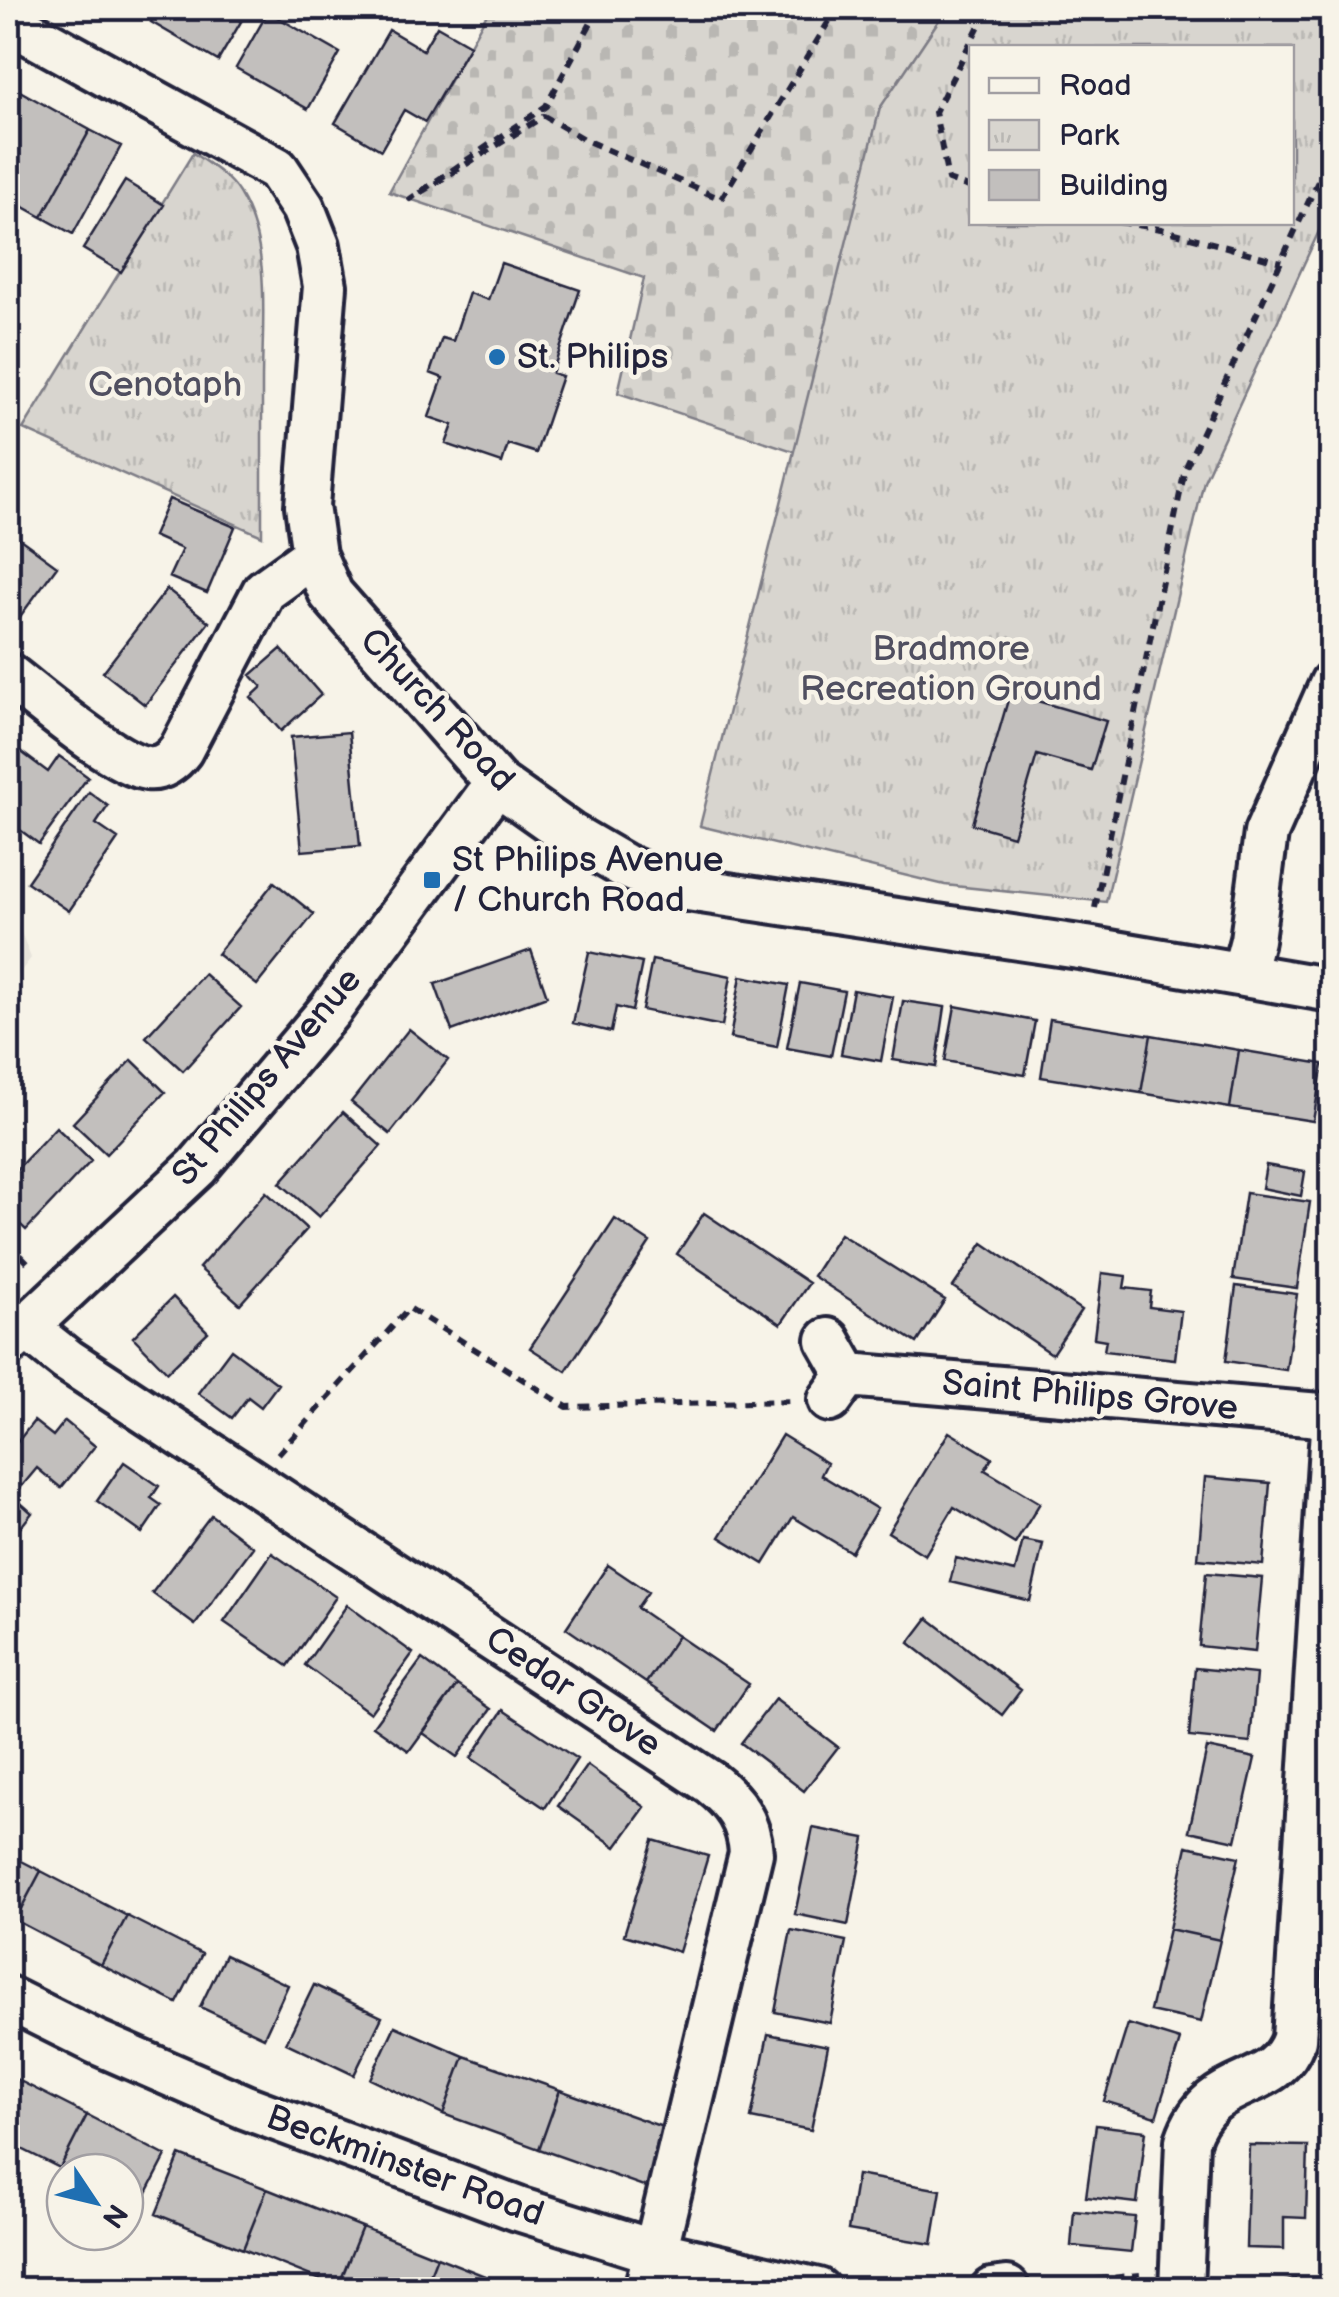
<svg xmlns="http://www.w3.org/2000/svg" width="1339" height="2297" viewBox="0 0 1339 2297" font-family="'Balsamiq Sans',sans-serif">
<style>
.built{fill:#e7e3db}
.cemetery{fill:url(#cemetery-stones);stroke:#7d7c85;stroke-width:2.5}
.park{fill:url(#park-tufts);stroke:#7d7c85;stroke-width:2.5;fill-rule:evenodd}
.building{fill:#c2bfbd;stroke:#22223b;stroke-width:2.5}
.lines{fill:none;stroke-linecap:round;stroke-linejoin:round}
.street-casing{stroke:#22223b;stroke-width:50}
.path{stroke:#22223b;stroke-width:6;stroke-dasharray:10 8;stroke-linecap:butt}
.street{stroke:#f7f3e8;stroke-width:42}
.poi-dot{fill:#1f6fb2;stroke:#f7f3e8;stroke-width:4}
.labels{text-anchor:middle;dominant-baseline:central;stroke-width:9;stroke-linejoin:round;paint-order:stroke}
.poi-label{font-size:35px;fill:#22223b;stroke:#f7f3e8;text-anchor:start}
.park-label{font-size:35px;fill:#504f60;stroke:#f7f3e8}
.street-label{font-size:35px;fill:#22223b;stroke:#f7f3e8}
</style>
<defs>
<pattern id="cemetery-stones" width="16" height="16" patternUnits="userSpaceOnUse" patternTransform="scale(2.5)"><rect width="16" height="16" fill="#d8d5cf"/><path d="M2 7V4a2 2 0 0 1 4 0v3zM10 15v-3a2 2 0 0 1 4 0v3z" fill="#b9b7b3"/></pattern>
<pattern id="park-tufts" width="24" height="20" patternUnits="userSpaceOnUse" patternTransform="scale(2.5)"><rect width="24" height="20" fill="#d8d5cf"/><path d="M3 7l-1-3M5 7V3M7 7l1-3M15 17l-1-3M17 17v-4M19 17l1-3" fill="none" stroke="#b9b7b3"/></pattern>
</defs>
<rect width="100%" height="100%" fill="#f7f3e8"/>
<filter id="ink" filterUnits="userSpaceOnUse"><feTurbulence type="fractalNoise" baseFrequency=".01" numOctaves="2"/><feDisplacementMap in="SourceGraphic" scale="20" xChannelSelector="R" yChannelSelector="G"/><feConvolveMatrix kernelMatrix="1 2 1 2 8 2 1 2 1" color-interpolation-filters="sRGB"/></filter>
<g filter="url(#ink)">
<path class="built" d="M8 899 31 958 8 988Z"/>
<path class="cemetery" d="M490 8H947L880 109 796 452 618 393 644 278 389 192Z"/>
<path class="park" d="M947 8H1331V205L1204 481 1106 902 945 885 700 826 880 108ZM972 48H1292V222H972Z
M193 153C210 165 228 175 239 193 272 246 262 322 262 382 262 433 262 484 262 536L23 429Z"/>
<path class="building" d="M159 8H249L218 61 151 22Z
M268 12 340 53 308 109 236 68Z
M437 26 470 45 425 122 404 110 381 150 335 123 389 30 423 50Z
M9 85 90 130 42 217 8 198Z
M90 130 121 146 73 234 42 217Z
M125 181 164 205 121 272 83 249Z
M501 263 580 290 552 373 562 376 536 453 508 444 502 463 446 444 453 425 429 417 443 378 430 373 442 338 453 341 469 293 488 300Z
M169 499 235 527 207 593 169 577 182 549 153 536Z
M9 531 57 566 16 622 8 616Z
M167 589 209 622 145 705 103 672Z
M281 649 321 695 281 731 251 697 262 687 251 675Z
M1010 693 1106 721 1091 770 1037 755 1013 836 972 824Z
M349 732 360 846 302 851 291 737Z
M8 742 48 772 59 756 88 777 39 844 8 821Z
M89 792 108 806 96 824 118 839 69 911 27 882Z
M274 882 314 914 257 985 217 954Z
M531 950 547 996 452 1031 435 984Z
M589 952 642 963 632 1011 616 1007 611 1032 573 1023Z
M652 960 731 976 722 1026 642 1010Z
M204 974 241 1007 183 1071 146 1037Z
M741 976 789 985 777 1047 730 1038Z
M800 983 844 991 831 1056 787 1048Z
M853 990 893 997 881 1061 841 1054Z
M903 1001 945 1007 936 1067 893 1060Z
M955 1006 1035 1021 1025 1075 945 1061Z
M1050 1019 1151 1035 1141 1093 1041 1077Z
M409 1029 448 1060 390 1134 351 1102Z
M1151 1035 1239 1050 1230 1108 1141 1093Z
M1239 1050 1323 1064 1313 1121 1230 1108Z
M132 1060 165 1092 106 1154 73 1123Z
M343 1112 381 1146 319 1217 280 1183Z
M56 1127 91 1161 26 1230 8 1213V1179Z
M1266 1165 1305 1172 1301 1196 1262 1188Z
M266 1192 307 1229 240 1304 199 1268Z
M1246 1193 1310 1202 1297 1288 1233 1279Z
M704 1213 809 1283 781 1324 677 1254Z
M615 1219 650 1242 566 1371 530 1348Z
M840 1234 945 1300 917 1343 813 1276Z
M983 1243 1081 1310 1052 1354 953 1287Z
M1102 1273 1126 1276 1124 1288 1151 1291 1149 1307 1181 1311 1175 1359 1104 1351 1106 1340 1094 1338Z
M1236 1286 1297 1294 1286 1370 1226 1361Z
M173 1297 208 1332 167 1372 133 1337Z
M231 1349 278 1384 261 1407 248 1397 232 1418 198 1393Z
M34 1421 53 1436 65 1421 95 1446 61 1488 37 1468 22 1486 8 1474V1454Z
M949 1432 992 1458 985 1470 1040 1503 1015 1544 954 1507 925 1555 888 1532Z
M782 1435 827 1463 821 1475 877 1509 851 1552 793 1517 764 1564 720 1537Z
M124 1462 159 1486 151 1498 161 1505 142 1533 97 1501Z
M8 1474 22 1486 14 1497 32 1513 8 1543Z
M1205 1477 1270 1483 1263 1565 1198 1559Z
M211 1515 253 1547 195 1625 152 1593Z
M1023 1540 1043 1544 1030 1601 950 1582 956 1558 1015 1572Z
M272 1553 336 1597 288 1666 224 1622Z
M608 1565 648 1592 637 1608 678 1636 646 1683 566 1628Z
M1206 1573 1262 1578 1255 1652 1199 1646Z
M347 1605 413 1653 370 1713 305 1665Z
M928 1618 1021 1690 1002 1715 909 1643Z
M678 1636 749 1684 717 1731 646 1683Z
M422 1659 457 1685 409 1751 373 1726Z
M1195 1668 1256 1674 1250 1743 1189 1737Z
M457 1685 491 1709 457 1757 423 1733Z
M775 1699 838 1747 804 1791 741 1743Z
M503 1710 577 1759 545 1808 471 1758Z
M1207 1748 1255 1758 1236 1841 1189 1831Z
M587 1765 645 1807 616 1847 558 1806Z
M813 1828 865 1838 848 1925 795 1914Z
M653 1840 708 1856 679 1952 624 1935Z
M1187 1846 1239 1857 1220 1940 1169 1929Z
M8 1854 41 1871 15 1920 8 1916Z
M41 1871 127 1916 101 1965 15 1920Z
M127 1916 202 1954 177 2003 101 1965Z
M1169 1929 1220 1940 1201 2022 1150 2011Z
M791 1930 846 1941 830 2023 775 2012Z
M225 1955 288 1985 264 2037 200 2007Z
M314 1985 382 2017 354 2075 286 2043Z
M1128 2024 1180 2040 1156 2117 1104 2101Z
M395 2026 464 2056 443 2114 370 2079Z
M768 2034 828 2046 811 2130 751 2118Z
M464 2056 560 2090 539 2149 443 2114Z
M8 2075 87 2115 60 2168 8 2142Z
M560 2090 671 2130 649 2188 539 2149Z
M87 2115 166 2156 139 2208 125 2201V2172H68L60 2168Z
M1096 2125 1146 2131 1137 2203 1086 2197Z
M1249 2145 1308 2146 1306 2218 1284 2217V2249L1246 2248Z
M180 2155 267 2189 243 2249 156 2214Z
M857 2175 941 2190 932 2244 848 2230Z
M267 2189 362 2227 338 2287 243 2249Z
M1074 2211 1135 2217 1131 2252 1071 2246Z
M362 2227 437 2257 424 2290H345L338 2287Z
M437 2257 495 2280 492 2290H424Z
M8 2278 32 2290H8Z
M1295 2279 1297 2290H1256Z"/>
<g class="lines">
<defs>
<path id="street" d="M8 21 277 169 303 208 318 246 325 286 307 506 314 555 331 594 497 783 569 834 624 866 674 887 1086 948 1332 990
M8 675C37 697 115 765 147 768 161 770 173 761 181 750L264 591 314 555
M1243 974 1252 940 1266 833 1332 683
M24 1326 67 1360 711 1783C735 1802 749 1821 751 1853L646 2290
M828 1340 848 1375 830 1400
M8 1344 197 1167 330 1010 497 783
M848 1375 1332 1416
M8 1998 96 2042 245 2107 518 2209 655 2252 818 2290
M992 2290 1007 2288
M1181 2290 1187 2141C1211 2069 1274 2096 1294 2039L1332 1429"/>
</defs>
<use href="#street" class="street-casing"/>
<path class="path" d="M599 8 546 106 410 199 544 116 585 140 721 199 837 8
M972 188 948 180 935 112 988 8
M1119 222 1161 229 1281 262
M1095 908 1185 469 1332 151
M8 1242 31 1266
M278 1454 409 1308 567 1407 793 1401
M1043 2285 1140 2275"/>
<use href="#street" class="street"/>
</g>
</g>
<g class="poi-dot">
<circle cx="497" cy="357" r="10"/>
<rect x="422" y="870" width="20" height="20" rx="5"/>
</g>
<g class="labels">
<g class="poi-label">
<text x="517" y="357">St. Philips</text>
<text x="452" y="860">St Philips Avenue<tspan x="452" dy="40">/ Church Road</tspan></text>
</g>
<g class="park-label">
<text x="165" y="385">Cenotaph</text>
<text x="951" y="649">Bradmore<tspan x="951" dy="40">Recreation Ground</tspan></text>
</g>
<g class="street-label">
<text transform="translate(437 710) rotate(47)">Church Road</text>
<text transform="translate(267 1077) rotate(-50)">St Philips Avenue</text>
<text transform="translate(1090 1396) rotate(5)">Saint Philips Grove</text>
<text transform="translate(573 1692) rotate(34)">Cedar Grove</text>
<text transform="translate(405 2166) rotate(20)">Beckminster Road</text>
</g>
</g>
<rect width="1339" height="2297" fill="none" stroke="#f7f3e8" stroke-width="40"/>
<rect x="20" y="20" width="1299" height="2257" fill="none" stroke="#22223b" stroke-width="4" filter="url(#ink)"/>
<rect x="969" y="45" width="325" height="180" fill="#f7f3e8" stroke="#a29fa3" stroke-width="2.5"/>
<rect x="989" y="78" width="50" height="15" fill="#f7f3e8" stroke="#a29fa3" stroke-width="2.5"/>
<text x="1059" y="95" font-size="30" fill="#22223b">Road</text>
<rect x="989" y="120" width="50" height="30" fill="url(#park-tufts)" stroke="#a29fa3" stroke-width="2.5"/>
<text x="1059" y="145" font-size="30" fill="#22223b">Park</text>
<rect x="989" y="170" width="50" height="30" fill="#c2bfbd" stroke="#a29fa3" stroke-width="2.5"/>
<text x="1059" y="195" font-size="30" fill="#22223b">Building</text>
<g transform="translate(95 2202) rotate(125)"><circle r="48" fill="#f7f3e8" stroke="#a29fa3" stroke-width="2.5"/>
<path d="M0-8L18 38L0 25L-18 38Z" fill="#1f6fb2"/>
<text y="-15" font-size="28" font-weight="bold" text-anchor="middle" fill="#22223b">N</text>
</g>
</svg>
